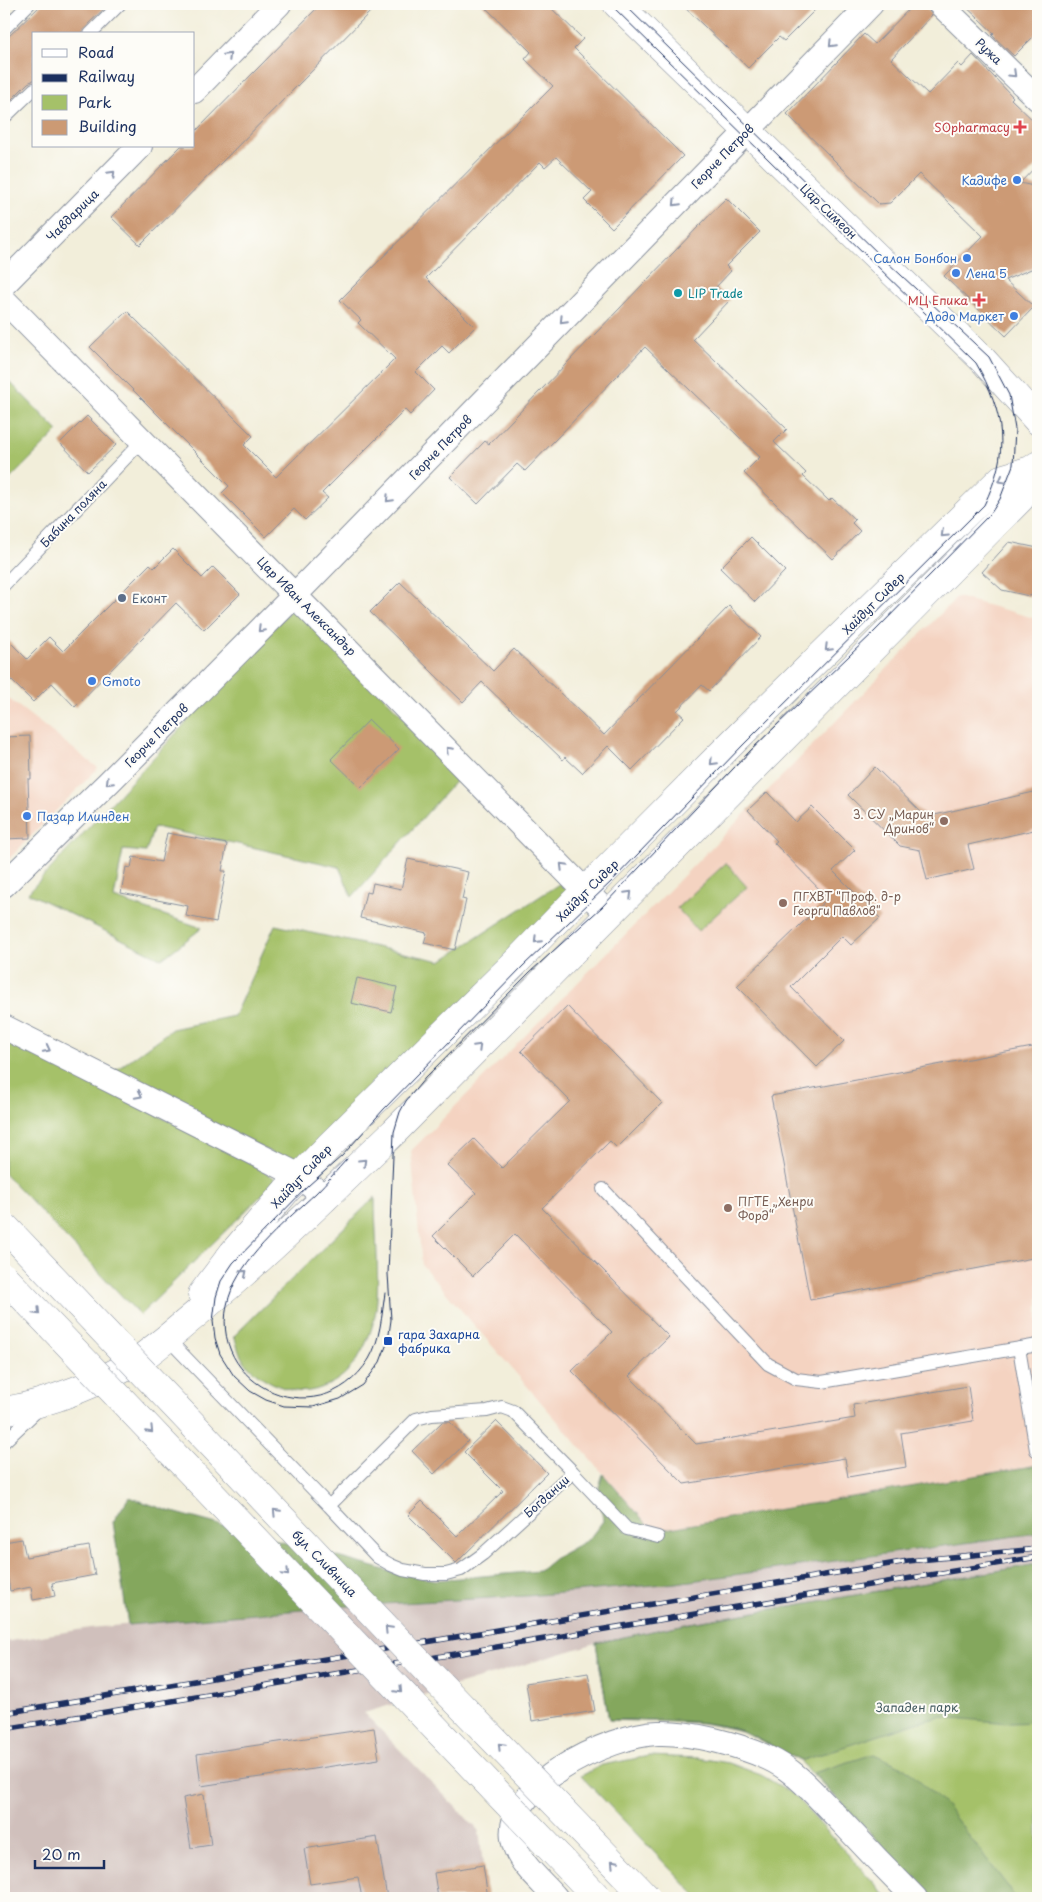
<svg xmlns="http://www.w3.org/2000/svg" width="1042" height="1902" viewBox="0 0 1042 1902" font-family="'Playpen Sans',sans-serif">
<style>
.built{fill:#f4d3c1}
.industrial{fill:#d0c0bc}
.green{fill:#a5c169;stroke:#607864}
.forest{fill:#84a75d;stroke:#506b5e}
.building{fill:#cc9a74}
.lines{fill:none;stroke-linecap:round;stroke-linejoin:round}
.lane-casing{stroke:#868e9c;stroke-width:14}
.street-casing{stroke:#868e9c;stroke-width:26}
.secondary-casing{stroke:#868e9c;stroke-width:29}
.lane{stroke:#fff;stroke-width:12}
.street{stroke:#fff;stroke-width:24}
.secondary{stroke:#fff;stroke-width:28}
.tram{stroke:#1b2f5e;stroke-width:1}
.rail-casing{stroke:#1b2f5e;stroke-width:5.5}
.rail{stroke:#fdfcf7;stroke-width:4;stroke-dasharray:11;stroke-linecap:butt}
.primary-bridge-casing{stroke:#868e9c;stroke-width:29;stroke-linecap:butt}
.primary-bridge{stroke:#fff;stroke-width:28}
.oneway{stroke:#8d97ae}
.health-dot{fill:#e0444e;stroke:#fdfcf7;stroke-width:2}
.shop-dot{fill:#3f7fe0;stroke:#fdfcf7;stroke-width:2}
.culture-dot{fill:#0f9aa8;stroke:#fdfcf7;stroke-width:2}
.service-dot{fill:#5c6f8a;stroke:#fdfcf7;stroke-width:2}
.education-dot{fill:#8d6e63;stroke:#fdfcf7;stroke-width:2}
.transit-dot{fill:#1a4fb4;stroke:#fdfcf7;stroke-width:2}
.labels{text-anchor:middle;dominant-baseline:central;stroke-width:4;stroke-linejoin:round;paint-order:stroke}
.street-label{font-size:12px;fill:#1b2f5e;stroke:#fdfcf7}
.health-label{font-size:12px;fill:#be3a42;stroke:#fdfcf7;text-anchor:end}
.shop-label{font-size:12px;fill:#366cbe;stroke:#fdfcf7;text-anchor:end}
.culture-label{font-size:12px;fill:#0d838f;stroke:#fdfcf7;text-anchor:start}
.service-label{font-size:12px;fill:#4e5e75;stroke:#fdfcf7;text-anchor:start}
.education-label{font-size:12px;fill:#785e54;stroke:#fdfcf7;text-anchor:start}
.transit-label{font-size:12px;fill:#164399;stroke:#fdfcf7;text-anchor:start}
.park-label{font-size:12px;fill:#445b61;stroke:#fdfcf7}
</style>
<rect width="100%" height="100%" fill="#fdfcf7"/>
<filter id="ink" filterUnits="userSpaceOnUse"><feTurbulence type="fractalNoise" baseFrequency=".02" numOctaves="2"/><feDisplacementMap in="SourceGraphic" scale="10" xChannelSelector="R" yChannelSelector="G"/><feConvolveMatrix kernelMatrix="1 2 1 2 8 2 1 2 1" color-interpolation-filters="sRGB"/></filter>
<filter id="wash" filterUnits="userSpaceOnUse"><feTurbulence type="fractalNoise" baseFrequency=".0096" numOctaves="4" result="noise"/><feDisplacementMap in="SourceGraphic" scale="20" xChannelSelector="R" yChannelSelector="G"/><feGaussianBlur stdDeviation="1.12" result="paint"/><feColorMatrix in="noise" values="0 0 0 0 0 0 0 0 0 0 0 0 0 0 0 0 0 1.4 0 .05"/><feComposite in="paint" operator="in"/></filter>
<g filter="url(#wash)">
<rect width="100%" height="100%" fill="#f2eeda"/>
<path class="built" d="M957 597 1038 619V1465L653 1531 422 1265 411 1151 796 762Z
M4 695 98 768 4 864Z"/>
<path class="industrial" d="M1038 1533V1564L691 1623 596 1643 364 1713 479 1831 483 1865 435 1873 438 1898H4V1642L90 1628 234 1615 348 1606 527 1596 878 1556Z"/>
<path class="green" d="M4 376 58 431 10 479 4 472Z
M294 606 461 775 352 897 339 867 238 844 154 827 146 852 123 850 114 898 202 928 162 959 28 893Z
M726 863 747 887 698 931 677 908Z
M562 882 574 891 300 1167 112 1073 172 1029 234 1016 275 925 441 961Z
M4 1041 241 1156 277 1180 140 1315 4 1173Z
M375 1197C375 1231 379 1266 377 1300 375 1331 358 1372 328 1385 313 1392 300 1394 284 1388 268 1382 252 1373 242 1358 238 1352 237 1343 234 1336Z
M1038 1564V1898H933L800 1761 742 1731 719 1726 701 1723 609 1720 596 1643 691 1623Z
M649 1756 698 1758 729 1763 761 1775 792 1793 888 1898H698L581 1776 602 1765Z"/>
<path class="forest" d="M1038 1465V1533L676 1583 527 1596 348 1606 128 1625 113 1522 129 1497 169 1511 396 1573 436 1580 539 1571 555 1558 589 1539 603 1521 599 1487 603 1474 653 1531Z
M1038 1564V1722L1010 1723 940 1717 920 1722 800 1761C781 1751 762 1739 742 1731 710 1719 645 1719 609 1720L596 1643 691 1623Z
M874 1754 905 1768 946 1806 1009 1888 1015 1898H933L813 1773Z"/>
<g id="blocks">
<path class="building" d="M42 4H109L84 28 81 34H34V80L28 83 4 107V41Z
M321 4H378L140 245 111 217 181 146H194V133Z
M482 4H547L583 39 574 48 683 156 612 228 584 200 592 192 556 157 545 167 540 162 426 278 475 327 449 353 442 346 416 372 434 390 410 415 405 410 322 493 328 498 305 520 294 509 266 537 222 493 229 486 90 347 127 311 253 436 244 445 276 477 395 359 358 323 361 320 340 300 553 86 525 59 531 52Z
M681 4H821L784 41 779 37 748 68Z
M914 4H927V8L932 15 891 59 928 94 958 63 962 67 973 55 1013 97 1011 99 1038 125V164L1020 183 1038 187V254L1036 267 1005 280 1034 307 1006 336 944 276 983 236 919 174 890 203 879 204 787 114 864 34 875 44Z
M963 4H1038V32L1014 56 992 35 994 33Z
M726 198 760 232 726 266 731 271 716 287 730 300 693 339 787 429 774 442 806 473 803 476 829 501 832 498 855 520 852 523 860 531 833 559 744 473 760 457 645 347 525 471 517 464 478 504 450 477 485 441 489 444Z
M87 416 116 445 88 472 60 443Z
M751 537 785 571 755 602 720 568Z
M1009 542 1038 548V594L1029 596 1002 590 982 572Z
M173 549 202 578 213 567 240 594 204 630 176 603 75 707 52 683 33 702 4 673V636L27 659 49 637 63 651 150 564 154 568Z
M400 582 493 671 514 649 604 735 729 606 761 637 709 691 702 685 677 711 684 717 632 770 608 746 582 773 565 757 563 760 482 682 463 702 370 612Z
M369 720 399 749 361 788 331 759Z
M30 736 31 779H28L30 838 4 839V737Z
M875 767 926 817 1038 791V829L968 845 974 869 927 880 920 850 900 846 848 795Z
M767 792 796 822 812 807 855 850 833 871 880 918 851 945 842 936 791 987 844 1041 817 1067 737 986 828 898 774 843 777 841 748 810Z
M167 833 227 844 222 871H226L216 922 186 916 188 906 121 893 126 867 131 868 133 857 161 862Z
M408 859 468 872 462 899 466 900 455 950 424 943 427 933 360 918 366 892 371 893 373 883 401 889Z
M357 978 397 987 391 1012 351 1003Z
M567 1006 662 1103 617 1148 610 1141 542 1208 669 1337 629 1376 696 1444 855 1418 853 1405 968 1386 973 1421 901 1433 906 1467 848 1477 845 1458 684 1484 572 1371 612 1332 515 1234 473 1276 433 1236 476 1193 447 1165 474 1139 502 1168 570 1101 521 1051Z
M1038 1046V1257L810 1300 771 1096Z
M496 1421 547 1473 456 1563 408 1515 422 1501 457 1536 503 1491 464 1452Z
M442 1422H450L468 1441 434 1474 412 1451Z
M22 1539 26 1557 89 1546 95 1575 52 1583 55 1596 33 1600 31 1587 10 1591 4 1558V1542Z
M588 1673 595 1711 532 1721 526 1683Z
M374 1728 379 1759 201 1786 197 1754Z
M204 1794 211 1845 191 1848 183 1798Z
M377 1837 387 1898H362L358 1877 310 1884 304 1849Z
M483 1865 488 1898H438L434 1873Z"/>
</g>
</g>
<g filter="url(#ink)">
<use href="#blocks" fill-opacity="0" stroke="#868e9c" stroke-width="1"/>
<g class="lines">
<defs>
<path id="lane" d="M4 29 29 4
M90 34 120 4
M4 118 34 89
M4 585 143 440
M603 1189 768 1364 796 1379 822 1382 1038 1345
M167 1338 329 1506 416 1419 432 1415 487 1411 502 1407 513 1411 573 1472
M1019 1348 1036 1450
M4 1442 38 1410
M329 1506 377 1557 391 1565 403 1570 425 1574H446L461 1570 483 1554 573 1472 627 1529 658 1537"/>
<path id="street" d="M940 4 1038 99
M194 91 279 4
M4 284 140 146
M4 300 608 914
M4 885 109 782 295 595 871 4
M4 1027 286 1169 300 1176 326 1199
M556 1898C543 1883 524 1868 516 1849 491 1789 612 1734 658 1733 691 1732 737 1744 768 1758 797 1771 817 1797 839 1819 864 1846 889 1872 915 1898"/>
<path id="secondary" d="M617 4 983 360 1038 421
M202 1294 233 1253 286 1191 330 1145 515 963 586 890 734 741 1001 479 1031 470 1038 465
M4 1411C47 1404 107 1381 144 1356 174 1334 203 1308 231 1284 288 1235 340 1183 394 1132L1021 498 1031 470"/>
</defs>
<use href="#lane" class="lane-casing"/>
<use href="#street" class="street-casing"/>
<use href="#secondary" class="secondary-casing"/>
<use href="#lane" class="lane"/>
<use href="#street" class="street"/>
<use href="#secondary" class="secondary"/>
<path class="tram" d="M610 4 976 363C1005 414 1010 452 984 505L743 745 612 881 523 966 384 1109 342 1156 309 1185 233 1263 221 1281 216 1297 213 1321 215 1338 220 1354 234 1376 250 1391 266 1400 284 1406 313 1407 340 1399 363 1385 380 1362 388 1341 391 1320 388 1274 394 1132 400 1112 406 1101 425 1078 530 972 602 907 751 750 874 632 991 513 1000 499 1013 465 1015 429 1009 395 989 357 887 262 624 4
M347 1159C337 1170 327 1182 316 1193 287 1220 248 1252 232 1289 195 1380 317 1442 369 1359 380 1341 382 1314 385 1293"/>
<defs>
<path id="rail" d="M4 1713 908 1561 1038 1549
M4 1729 1038 1557"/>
</defs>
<use href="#rail" class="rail-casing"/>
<use href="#rail" class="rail"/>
<defs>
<path id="primary-bridge" d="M4 1226 433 1677 647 1898
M4 1277 598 1898"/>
</defs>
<use href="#primary-bridge" class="primary-bridge-casing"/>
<use href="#primary-bridge" class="primary-bridge"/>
</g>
<defs><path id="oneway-chevron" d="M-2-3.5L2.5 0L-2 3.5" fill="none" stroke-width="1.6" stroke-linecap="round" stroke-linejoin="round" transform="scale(1.25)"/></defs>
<g class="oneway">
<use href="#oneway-chevron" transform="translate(832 44) rotate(134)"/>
<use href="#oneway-chevron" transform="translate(228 56) rotate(-45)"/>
<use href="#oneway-chevron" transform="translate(1013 74) rotate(44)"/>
<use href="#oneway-chevron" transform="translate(112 174) rotate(-45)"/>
<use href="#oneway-chevron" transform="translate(676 203) rotate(134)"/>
<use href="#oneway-chevron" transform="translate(563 320) rotate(134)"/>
<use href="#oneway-chevron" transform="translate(1002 480) rotate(151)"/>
<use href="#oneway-chevron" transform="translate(389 499) rotate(134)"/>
<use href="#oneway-chevron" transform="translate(944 534) rotate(136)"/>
<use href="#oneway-chevron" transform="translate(261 629) rotate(135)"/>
<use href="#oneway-chevron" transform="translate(828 648) rotate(135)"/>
<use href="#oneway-chevron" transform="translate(449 750) rotate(-135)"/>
<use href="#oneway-chevron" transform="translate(713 762) rotate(135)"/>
<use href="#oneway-chevron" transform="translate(109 782) rotate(135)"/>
<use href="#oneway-chevron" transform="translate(563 866) rotate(-135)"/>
<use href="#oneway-chevron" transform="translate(629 894) rotate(-45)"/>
<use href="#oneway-chevron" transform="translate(537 940) rotate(134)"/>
<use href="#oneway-chevron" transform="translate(478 1047) rotate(-45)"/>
<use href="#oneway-chevron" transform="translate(47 1049) rotate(27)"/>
<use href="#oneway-chevron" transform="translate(139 1095) rotate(27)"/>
<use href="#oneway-chevron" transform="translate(363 1162) rotate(-44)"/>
<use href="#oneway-chevron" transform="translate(244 1273) rotate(-40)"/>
<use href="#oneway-chevron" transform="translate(37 1312) rotate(46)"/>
<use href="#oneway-chevron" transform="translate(150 1430) rotate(46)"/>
<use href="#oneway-chevron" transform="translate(276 1512) rotate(-134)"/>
<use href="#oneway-chevron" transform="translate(286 1573) rotate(46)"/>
<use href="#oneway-chevron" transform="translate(388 1629) rotate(-134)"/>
<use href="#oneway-chevron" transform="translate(399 1690) rotate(46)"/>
<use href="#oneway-chevron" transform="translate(501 1746) rotate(-134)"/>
<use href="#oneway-chevron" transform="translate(614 1863) rotate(-134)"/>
</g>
</g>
<g class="health-dot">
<path d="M1017.5 119.5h5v5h5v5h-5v5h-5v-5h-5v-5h5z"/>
<path d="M976.5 292.5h5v5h5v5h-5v5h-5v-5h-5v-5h5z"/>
</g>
<g class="shop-dot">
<circle cx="1017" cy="180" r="5"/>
<circle cx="967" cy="258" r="5"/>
<circle cx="956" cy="273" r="5"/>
<circle cx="1014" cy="316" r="5"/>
<circle cx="92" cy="681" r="5"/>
<circle cx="27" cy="816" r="5"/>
</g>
<circle class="culture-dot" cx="678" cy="293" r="5"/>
<circle class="service-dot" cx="122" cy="598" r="5"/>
<g class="education-dot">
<circle cx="944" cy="821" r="5"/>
<circle cx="783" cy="903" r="5"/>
<circle cx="728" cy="1208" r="5"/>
</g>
<rect class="transit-dot" x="383" y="1336" width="10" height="10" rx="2.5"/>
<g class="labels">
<g class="street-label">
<text transform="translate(989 51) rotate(44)">Ружа</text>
<text transform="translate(722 156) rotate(-46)">Георче Петров</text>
<text transform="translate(829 211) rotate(44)">Цар Симеон</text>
<text transform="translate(72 215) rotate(-45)">Чавдарица</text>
<text transform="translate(440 447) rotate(-46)">Георче Петров</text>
<text transform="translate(73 513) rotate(-46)">Бабина поляна</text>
<text transform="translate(873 603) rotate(-45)">Хайдут Сидер</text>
<text transform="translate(307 606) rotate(45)">Цар Иван Александър</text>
<text transform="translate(156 735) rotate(-45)">Георче Петров</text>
<text transform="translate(587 890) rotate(-45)">Хайдут Сидер</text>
<text transform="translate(301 1176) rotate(-47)">Хайдут Сидер</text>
<text transform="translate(546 1496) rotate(-42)">Богданци</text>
<text transform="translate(325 1563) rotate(46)">бул. Сливница</text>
</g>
<g class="health-label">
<text x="1010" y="127">SOpharmacy</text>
<text x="968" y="300">МЦ Епика</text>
</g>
<g class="shop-label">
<text x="1007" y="180">Кадифе</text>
<text x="957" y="258">Салон Бонбон</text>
<text x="966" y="273" text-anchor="start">Лена 5</text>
<text x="1004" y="316">Додо Маркет</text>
<text x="102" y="681" text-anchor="start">Gmoto</text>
<text x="37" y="816" text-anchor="start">Пазар Илинден</text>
</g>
<g class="culture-label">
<text x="688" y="293">LIP Trade</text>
</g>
<g class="service-label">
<text x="132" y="598">Еконт</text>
</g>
<g class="education-label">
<text x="934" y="814" text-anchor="end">3. СУ „Марин<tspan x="934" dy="14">Дринов“</tspan></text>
<text x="793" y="896">ПГХВТ "Проф. д-р<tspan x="793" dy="14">Георги Павлов"</tspan></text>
<text x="738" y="1201">ПГТЕ „Хенри<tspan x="738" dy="14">Форд“</tspan></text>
</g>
<g class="transit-label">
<text x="398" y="1334">гара Захарна<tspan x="398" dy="14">фабрика</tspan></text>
</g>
<g class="park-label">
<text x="917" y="1707">Западен парк</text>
</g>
</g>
<rect width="1042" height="1902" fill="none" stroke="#fdfcf7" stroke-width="20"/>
<rect x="32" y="32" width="162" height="115" fill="#fdfcf7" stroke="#a3aaba"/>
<rect x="42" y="49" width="25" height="8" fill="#ffffff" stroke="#a3aaba"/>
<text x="78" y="58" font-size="15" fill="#1b2f5e">Road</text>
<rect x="42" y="74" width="25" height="8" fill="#1b2f5e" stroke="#a3aaba"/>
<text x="78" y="82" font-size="15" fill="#1b2f5e">Railway</text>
<rect x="42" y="95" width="25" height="15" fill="#a5c169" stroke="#a3aaba"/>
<text x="78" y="108" font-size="15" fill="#1b2f5e">Park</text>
<rect x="42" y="120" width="25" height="15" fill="#cc9a74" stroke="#a3aaba"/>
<text x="78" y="132" font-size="15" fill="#1b2f5e">Building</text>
<path d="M35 1860v8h69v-8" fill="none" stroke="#1b2f5e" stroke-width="2.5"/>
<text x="42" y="1860" font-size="15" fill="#1b2f5e" stroke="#fdfcf7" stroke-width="4" paint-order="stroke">20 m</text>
</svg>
